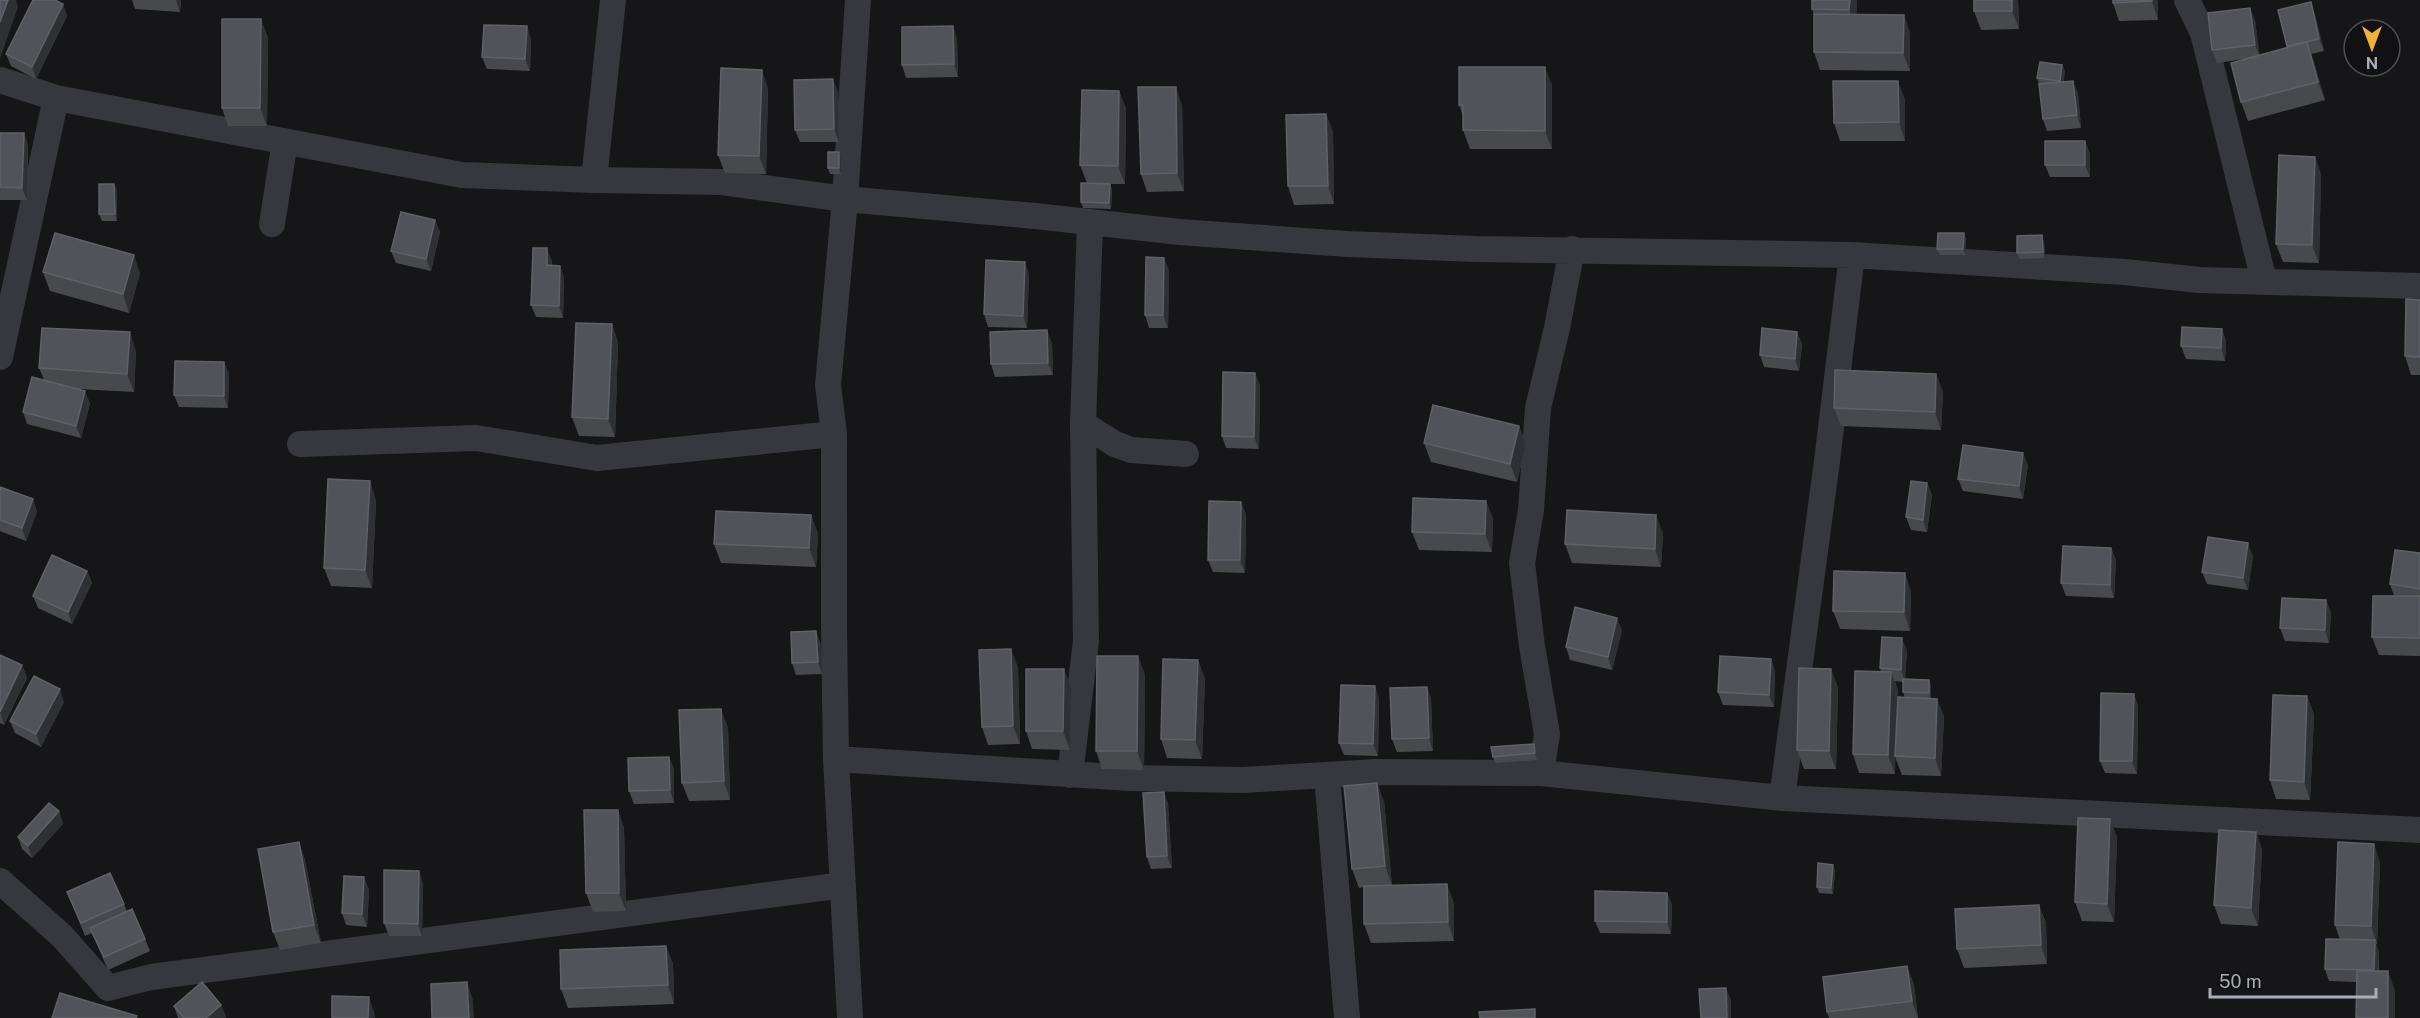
<svg xmlns="http://www.w3.org/2000/svg" width="2420" height="1018" viewBox="0 0 2420 1018" font-family="'Public Sans',sans-serif">
<style>
.lines{fill:none;stroke-linecap:round;stroke-linejoin:round}
.minor{stroke:#37383d;stroke-width:26}
.wall{fill:#47494d;fill-rule:evenodd}
.shaded-wall{fill:#2f3033}
.building{fill:#525359;stroke:#5f6168;stroke-width:1.5}
</style>
<rect width="100%" height="100%" fill="#161618"/>
<g class="lines">
<path class="minor" d="M2187 0 2203 33 2264 281
M0 80 56 98 462 175 594 180 722 182 845 199 1035 216 1180 232 1347 244 1476 249 1852 255 2125 272 2199 280 2420 286
M594 180 613 0
M272 224 285 141
M0 357 56 98
M1083 424 1115 444 1131 450 1186 454
M300 444 476 438 597 458 834 434
M836 759 1130 778 1243 780 1376 772 1541 773 1547 734 1532 646 1522 563 1531 510 1538 408 1557 328 1572 249
M1541 773 1782 798 2420 830
M1070 775 1086 641 1083 424 1090 223
M1327 775 1347 1018
M1782 798 1827 461 1852 255
M0 881 62 936 108 988 151 977 843 885
M850 1018 836 759 834 630V434L828 385 845 199 858 0"/>
</g>
<path class="wall" d="M132 0H181L180 12 135 9Z
M1812 0H1857L1856 14 1904 15 1910 33V71L1820 70 1814 52V15L1812 9Z
M2018 0 2019 29 1981 30 1974 11Z
M2158 0V20L2119 21 2113 3Z
M2311 2 2315 15 2324 51 2311 54 2325 100 2248 121 2241 102 2244 59 2217 63 2212 50 2255 20 2259 55 2288 48 2278 10Z
M63 4 67 16 36 79 11 66 6 54Z
M261 19 268 38 267 126H228L222 108Z
M953 26 957 39 958 77 906 78 902 65Z
M531 39 530 71 487 69 482 57Z
M2062 65 2065 71 2063 82 2078 93 2081 128 2047 131 2043 119 2039 84 2037 78Z
M1552 85V149H1470L1463 130V116L1459 105Z
M768 88 766 174 725 173 718 155Z
M838 91 839 142H800L795 130Z
M1119 91 1126 109 1125 184H1110L1112 190 1111 209 1083 208 1081 202 1087 183 1080 165Z
M1905 99V141H1840L1834 123Z
M1182 105 1184 191 1147 192 1141 174Z
M1326 114 1333 132 1334 204 1294 205 1288 186Z
M0 133H24L28 146 27 200H0Z
M2085 141 2090 154V177H2050L2045 165Z
M839 152 841 159V174H830L828 168Z
M2315 157 2321 175 2319 263 2283 262 2276 244Z
M114 184 117 190V221H102L99 214Z
M435 220 440 232 431 271 396 263 391 251Z
M1964 233 1966 240V255H1940L1937 249Z
M2044 241 2045 258 2020 259 2017 253Z
M552 261V265L560 266 564 278 563 318 536 317 531 305Z
M1169 270 1168 328H1149L1145 315Z
M43 272 140 273 129 313 50 291Z
M1029 274 1027 328 988 327 984 314Z
M2420 300V375H2411L2405 356Z
M612 324 618 343 615 437 579 436 572 417Z
M2222 329 2226 341 2225 361 2186 359 2181 346Z
M1797 332 1802 344 1799 371 1764 367 1760 355Z
M1052 343 1053 375 995 377 991 364Z
M136 351 134 392 77 389 90 403 81 438 27 424 23 412 44 380 39 368Z
M224 362 229 374 228 408 179 407 174 395Z
M1936 374 1943 392 1941 430 1841 426 1834 408Z
M1260 385 1259 449 1226 448 1222 436Z
M1519 426 1526 444 1517 482 1431 462 1424 443Z
M2028 465 2023 499 1963 491 1958 479Z
M1927 483 1932 495 1927 532 1911 530 1906 517Z
M0 487 33 499 37 512 26 541 0 531Z
M376 500 372 588 331 586 324 568Z
M1486 501 1493 519 1492 552 1419 550 1412 532Z
M1246 514 1245 573 1213 572 1208 560Z
M811 515 818 534 816 567 721 563 714 544Z
M1663 533 1661 567 1572 563 1565 544Z
M2111 548 2116 560 2114 598 2066 596 2061 583Z
M2420 553V656L2379 655 2372 637 2394 596 2390 584Z
M2253 556 2248 590 2207 584 2202 572Z
M87 571 92 583 72 624 38 608 33 596Z
M1911 591 1910 631 1840 629 1833 611Z
M2326 600 2331 613 2329 643 2285 641 2280 628Z
M1622 630 1612 670 1570 660 1566 647Z
M821 644 822 674 796 675 792 663Z
M1907 650 1905 679 1929 680 1931 686V699H1937L1944 717 1941 776 1902 775 1895 757V774L1859 773 1853 754 1881 671 1880 668ZM1895 681 1903 682V692L1905 698 1897 719 1898 690Z
M0 655 22 665 27 678 4 725 0 723Z
M1771 659 1775 671 1774 707 1723 705 1718 692Z
M1018 667 1020 744 988 745 982 727Z
M1145 674 1144 770 1102 769 1096 751Z
M1205 678 1202 759 1167 758 1161 739Z
M1427 687 1431 699 1433 751 1397 752 1392 739Z
M1838 687 1836 769H1804L1797 750Z
M1071 688 1070 750 1032 749 1026 731Z
M2134 694 2138 706 2137 774 2105 773 2100 761Z
M2307 696 2314 715 2310 800 2276 799 2270 780Z
M1379 698 1378 756 1344 755 1339 743Z
M64 702 41 747 15 733 10 721Z
M728 727 730 800 689 801 682 783Z
M1536 750 1537 760 1495 763 1493 757Z
M669 757 674 769V803L634 804 629 791Z
M1164 792 1168 804 1172 868 1151 869 1147 857Z
M1384 801 1392 885 1383 886 1454 903V941L1371 943 1364 924V887L1359 888 1352 869Z
M618 810 624 828 626 911 593 912 586 893Z
M59 811 63 824 32 858 22 849 18 837Z
M2110 819 2117 838 2114 922 2082 921 2075 902Z
M2256 832 2262 850 2258 926 2221 924 2214 905Z
M299 842 305 860 321 943 280 950 273 932Z
M2380 862 2377 944H2376L2379 953V971L2395 990 2357 982 2329 981 2325 969 2340 940 2335 925Z
M1835 871 1833 894 1819 893 1817 887Z
M364 877 369 890 367 927 346 925 342 913Z
M423 883 422 936H389L384 923Z
M67 892 124 904 127 912 145 939 150 951 108 970 92 933 85 936Z
M1667 893 1672 905 1671 934 1600 933 1595 921Z
M2039 905 2046 923 2047 964 1964 968 1957 949Z
M666 946 673 964 674 1004 568 1008 561 989Z
M1907 966 1914 985 1918 1018H1829L1827 1012Z
M221 1005 226 1017 225 1018H178L174 1006Z"/>
<path class="shaded-wall" d="M8 0H16L18 7 0 59V22Z
M176 0H181L180 12Z
M1850 0H1857L1856 28 1849 10Z
M2012 0H2018L2019 29 2012 11Z
M2152 0H2158V20L2152 1Z
M2311 2 2315 15 2324 51 2319 39Z
M63 4 67 16 36 79 32 67Z
M2250 8 2255 20 2260 57 2255 45Z
M1904 15 1910 33V71L1903 53Z
M261 19 268 38 267 126 260 108Z
M527 26 531 39 530 71 525 59Z
M953 26 957 39 958 77 954 64Z
M2307 42 2314 61 2325 100 2318 82Z
M2062 65 2065 71 2063 87 2060 81Z
M1545 67 1552 85V149L1545 131Z
M762 70 768 88 766 174 759 156Z
M833 79 838 91 839 142 834 129Z
M1898 81 1905 99V141L1899 122Z
M2073 81 2078 93 2081 128 2077 115Z
M1176 87 1182 105 1184 191 1177 173Z
M1119 91 1126 109 1125 184 1118 166Z
M1326 114 1333 132 1334 204 1328 186Z
M24 133 28 146 27 200 22 188Z
M2085 141 2090 154V177L2085 165Z
M839 152 841 159V174L839 168Z
M2315 157 2321 175 2319 263 2312 245Z
M114 184 117 190V221L115 214Z
M1110 184 1112 190 1111 209 1109 203Z
M435 220 440 232 431 271 426 259Z
M1964 233 1966 240V255L1963 249Z
M2042 235 2044 241 2045 258 2043 252Z
M547 248 552 261 551 278 547 265Z
M134 255 140 273 129 313 123 294Z
M1164 258 1169 270 1168 328 1163 315Z
M1025 262 1029 274 1027 328 1023 316Z
M560 266 564 278 563 318 559 306Z
M612 324 618 343 615 437 608 419Z
M2222 329 2226 341 2225 361 2221 348Z
M1047 330 1052 343 1053 375 1048 363Z
M130 332 136 351 134 392 127 374Z
M1797 332 1802 344 1799 371 1795 359Z
M224 362 229 374 228 408 224 396Z
M1255 373 1260 385 1259 449 1254 437Z
M1936 374 1943 392 1941 430 1935 412Z
M85 391 90 403 81 438 76 426Z
M1519 426 1526 444 1517 482 1510 464Z
M2023 453 2028 465 2023 499 2019 486Z
M370 481 376 500 372 588 365 570Z
M1927 483 1932 495 1927 532 1923 520Z
M33 499 37 512 26 541 22 528Z
M1486 501 1493 519 1492 552 1485 534Z
M1241 502 1246 514 1245 573 1240 560Z
M811 515 818 534 816 567 809 548Z
M1656 515 1663 533 1661 567 1655 549Z
M2248 543 2253 556 2248 590 2243 578Z
M2111 548 2116 560 2114 598 2110 585Z
M87 571 92 583 72 624 68 612Z
M1905 573 1911 591 1910 631 1904 612Z
M2326 600 2331 613 2329 643 2325 630Z
M1617 618 1622 630 1612 670 1608 657Z
M816 631 821 644 822 674 818 662Z
M1902 638 1907 650 1905 682 1901 670Z
M1011 649 1018 667 1020 744 1013 726Z
M1138 656 1145 674 1144 770 1137 751Z
M1771 659 1775 671 1774 707 1769 695Z
M1198 660 1205 678 1202 759 1195 740Z
M22 665 27 678 4 725 0 712Z
M1064 669 1071 688 1070 750 1063 731Z
M1831 669 1838 687 1836 769 1829 751Z
M1891 672 1898 690 1895 774 1888 755Z
M1929 680 1931 686V699L1929 693Z
M1375 686 1379 698 1378 756 1373 744Z
M1427 687 1431 699 1433 751 1429 738Z
M60 689 64 702 41 747 36 734Z
M2134 694 2138 706 2137 774 2132 761Z
M2307 696 2314 715 2310 800 2304 782Z
M1937 699 1944 717 1941 776 1935 758Z
M721 709 728 727 730 800 724 781Z
M1534 744 1536 750 1537 760 1535 753Z
M669 757 674 769V803L670 790Z
M1377 783 1384 801 1392 885 1385 866Z
M1164 792 1168 804 1172 868 1167 856Z
M618 810 624 828 626 911 619 893Z
M59 811 63 824 32 858 28 846Z
M2110 819 2117 838 2114 922 2107 904Z
M2256 832 2262 850 2258 926 2251 908Z
M299 842 305 860 321 943 314 925Z
M2374 844 2380 862 2377 944 2371 926Z
M1833 865 1835 871 1833 894 1831 888Z
M419 871 423 883 422 936 418 924Z
M364 877 369 890 367 927 362 914Z
M1447 884 1454 903V941L1448 922Z
M1667 893 1672 905 1671 934 1667 922Z
M2039 905 2046 923 2047 964 2041 945Z
M2375 940 2379 953 2378 982 2374 970Z
M666 946 673 964 674 1004 668 985Z
M1907 966 1914 985 1918 1018 1912 1001Z
M2388 971 2395 990V1018H2388Z
M467 982 473 1000 474 1018H469Z
M1726 988 1731 1000V1018H1727Z
M369 997 375 1015V1018H368Z
M221 1005 226 1017 225 1018H206Z"/>
<path class="building" d="M0 0H8L0 22Z
M33 0H55L63 4 32 67 6 54Z
M1812 0H1850L1849 10 1812 9Z
M1974 0H2012V11H1974Z
M2113 0H2152V1L2113 3Z
M2311 2 2319 39 2287 46 2278 10Z
M2250 8 2255 45 2212 50 2208 13Z
M1814 14 1904 15 1903 53 1814 52Z
M222 19H261L260 108H222Z
M484 25 527 26 525 59 482 57Z
M953 26 954 64 902 65V27Z
M2307 42 2318 82 2241 102 2231 63Z
M2040 62 2062 65 2060 81 2037 78Z
M1459 67H1545V131L1463 130V105H1459Z
M721 68 762 70 759 156 718 155Z
M833 79 834 129 795 130 794 80Z
M1833 81H1898L1899 122 1834 123Z
M2073 81 2077 115 2043 119 2039 84Z
M1138 87H1176L1177 173 1141 174Z
M1082 90 1119 91 1118 166 1080 165Z
M1326 114 1328 186H1288L1286 115Z
M0 133H24L22 188 0 187Z
M2045 141H2085V165H2045Z
M828 152H839V168H828Z
M2279 155 2315 157 2312 245 2276 244Z
M1081 183 1110 184 1109 203 1081 202Z
M99 184H114L115 214H99Z
M401 212 435 220 426 259 391 251Z
M55 233 134 255 123 294 43 272Z
M1938 233H1964L1963 249H1937Z
M2042 235 2043 252 2017 253V236Z
M533 248H547V265L560 266 559 306 531 305Z
M1146 257 1164 258 1163 315H1145Z
M986 260 1025 262 1023 316 984 314Z
M2406 299 2420 300V357L2405 356Z
M576 323 612 324 608 419 572 417Z
M2182 327 2222 329 2221 348 2181 346Z
M42 328 130 332 127 374 39 368Z
M1762 328 1797 332 1795 359 1760 355Z
M1047 330 1048 363 991 364 990 332Z
M175 361 224 362V396L174 395Z
M1835 370 1936 374 1935 412 1834 408Z
M1223 372 1255 373 1254 437 1222 436Z
M32 377 85 391 76 426 23 412Z
M1433 405 1519 426 1510 464 1424 443Z
M1963 445 2023 453 2019 486 1958 479Z
M328 479 370 481 365 570 324 568Z
M1911 481 1927 483 1923 520 1906 517Z
M0 487 33 499 22 528 0 520Z
M1413 498 1486 501 1485 534 1412 532Z
M1209 501 1241 502 1240 560H1208Z
M1567 510 1656 515 1655 549 1565 544Z
M716 511 811 515 809 548 714 544Z
M2208 537 2248 543 2243 578 2202 572Z
M2063 546 2111 548 2110 585 2061 583Z
M2395 550 2420 553V589L2390 584Z
M52 555 87 571 68 612 33 596Z
M1834 571 1905 573 1904 612 1833 611Z
M2373 596H2420V638L2372 637Z
M2282 598 2326 600 2325 630 2280 628Z
M1575 607 1617 618 1608 657 1566 647Z
M816 631 818 662 792 663 791 632Z
M1882 637 1902 638 1901 670 1880 668Z
M1011 649 1013 726 982 727 979 650Z
M0 655 22 665 0 712Z
M1097 656H1138L1137 751H1096Z
M1720 656 1771 659 1769 695 1718 692Z
M1163 659 1198 660 1195 740 1161 739Z
M1799 668 1831 669 1829 751 1797 750Z
M1026 669H1064L1063 731H1026Z
M1855 671 1891 672 1888 755 1853 754Z
M34 676 60 689 36 734 10 721Z
M1903 679 1929 680V693L1903 692Z
M1341 685 1375 686 1373 744 1339 743Z
M1427 687 1429 738 1392 739 1390 688Z
M2101 693 2134 694 2132 761H2100Z
M2273 695 2307 696 2304 782 2270 780Z
M1898 697 1937 699 1935 758 1895 756Z
M721 709 724 781 682 783 679 710Z
M1534 744 1535 753 1493 757 1491 747Z
M669 757 670 790 629 791 628 758Z
M1377 783 1385 866 1352 869 1344 786Z
M1164 792 1167 856 1147 857 1143 793Z
M49 803 59 811 28 846 18 837Z
M584 810H618L619 893H586Z
M2078 818 2110 819 2107 904 2075 902Z
M2219 830 2256 832 2251 908 2214 905Z
M299 842 314 925 273 932 258 849Z
M2338 842 2374 844 2371 926 2335 925Z
M1818 863 1833 865 1831 888 1817 887Z
M384 870 419 871 418 924 384 923Z
M110 873 124 904 81 923 67 892Z
M344 876 364 877 362 914 342 913Z
M1447 884 1448 922 1364 924V886Z
M1595 891 1667 893V922L1595 921Z
M2039 905 2041 945 1957 949 1955 909Z
M132 909 145 939 104 957 90 928Z
M2326 939 2375 940 2374 970 2325 969Z
M666 946 668 985 561 989 560 950Z
M1907 966 1912 1001 1827 1012 1823 977Z
M2357 971H2388V1018H2356Z
M202 982 221 1005 206 1018H184L174 1006Z
M467 982 469 1018H432L431 984Z
M1726 988 1727 1018H1701L1699 989Z
M60 993 137 1016 136 1018H52Z
M332 996 369 997 368 1018H332Z
M1535 1009V1018H1480L1479 1012Z"/>
<g transform="translate(2372 48) rotate(180)"><circle r="28" fill="#111113" stroke="#4d4f55" stroke-width="1.5"/>
<path d="M0-4.5L10 22L0 15L-10 22Z" fill="#f2b134"/>
<text y="-9" font-size="16" font-weight="bold" text-anchor="middle" fill="#a8adb8">N</text>
</g>
<path d="M2210 988v9h166v-9" fill="none" stroke="#a8adb8" stroke-width="3"/>
<text x="2219" y="988" font-size="18" fill="#a8adb8" stroke="#111113" stroke-width="4.5" paint-order="stroke">50 m</text>
</svg>
